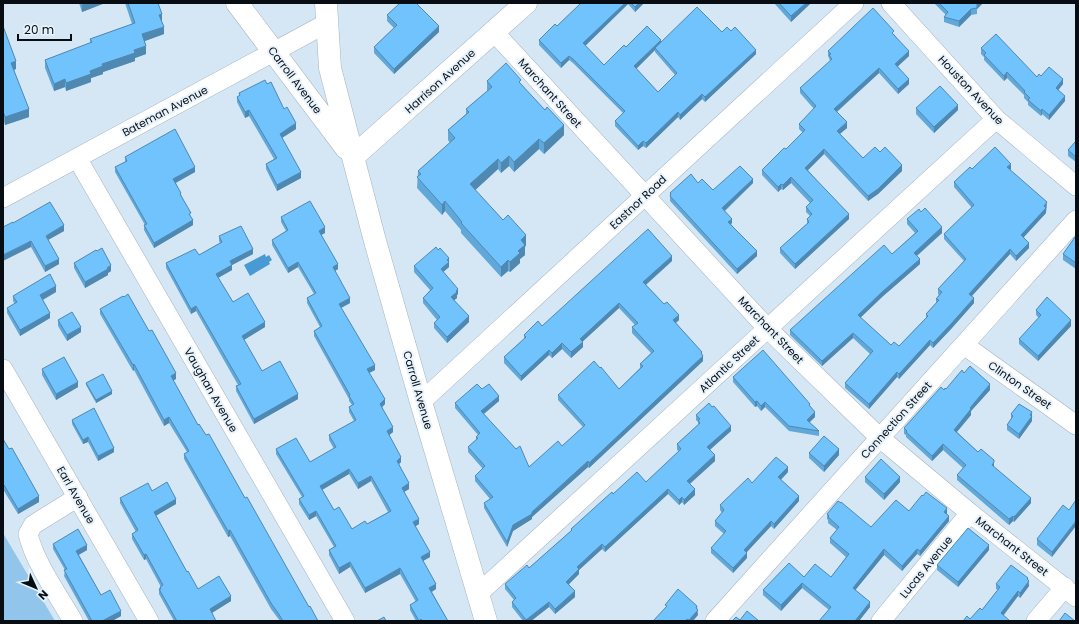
<svg xmlns="http://www.w3.org/2000/svg" width="1079" height="624" viewBox="0 0 1079 624" font-family="Poppins,sans-serif">
<style>
.green{fill:#92c5eb}
.water{fill:#479ad3}
.lines{fill:none;stroke-linecap:round;stroke-linejoin:round}
.street-casing{stroke:#a2b4c1;stroke-width:20}
.secondary-casing{stroke:#a2b4c1;stroke-width:23}
.street{stroke:#fff;stroke-width:19}
.secondary{stroke:#fff;stroke-width:22}
.wall{fill:#61a8da;fill-rule:evenodd}
.shaded-wall{fill:#4f88b1}
.building{fill:#71c3fd;stroke:#4f88b1;fill-rule:evenodd}
.labels{text-anchor:middle;dominant-baseline:central;stroke-width:4;stroke-linejoin:round;paint-order:stroke}
.street-label{font-size:11px;fill:#070d12;stroke:#e8f3fc}
</style>
<rect width="100%" height="100%" fill="#d5e7f5"/>
<path class="green" d="M3 533 55 621H3Z"/>
<path class="water" d="M265 254 266 257 269 255 272 260 269 262 270 264 250 276 244 265Z"/>
<g class="lines">
<defs>
<path id="street" d="M891 3 996 119 1076 186
M494 32 768 329 880 438 970 513 1076 597
M77 158 345 621
M3 198 327 23
M964 345 1076 425
M3 369 149 621
M421 402 854 3
M479 593 996 119
M73 621C58 595 35 563 28 534L33 525 78 497
M715 621 1076 220
M881 621 970 513
M1036 621 1065 587"/>
<path id="secondary" d="M237 3 346 148
M326 3 330 68 353 157 375 241 421 402 486 621
M353 157 526 3"/>
</defs>
<use href="#street" class="street-casing"/>
<use href="#secondary" class="secondary-casing"/>
<use href="#street" class="street"/>
<use href="#secondary" class="secondary"/>
</g>
<path class="wall" d="M79 3H105L82 12Z
M125 3H158L164 34 145 41 146 54 135 58V61L103 72V74L91 78V82L66 91 65 87 54 91 45 68V60L90 43V39L132 24Z
M582 3H644L635 12 628 4 585 46 604 65 626 47 722 32 731 31 756 54 705 102 702 99 680 120 678 117 646 148 643 146 638 150 615 126V121L623 113 573 63 569 60 561 68 539 45V40L557 26ZM655 50V52L675 75 658 92 636 69Z
M774 3H810V4L791 22Z
M934 3H983L977 9V14L971 15 959 27 944 22V17L946 15Z
M387 15 439 32 394 74 374 53V47L394 28 387 21Z
M3 26 16 69 14 70 29 117 5 125 3 119Z
M894 34 909 56 898 66 909 84 898 94 879 73 837 112 847 128 840 134 863 158 880 152 902 171 878 194 868 201 824 154 808 170 849 219 795 269 780 253V248L807 224V219L810 216 806 212V207L810 203 791 183 783 190 781 189 778 192 762 175V170L786 149 803 133 799 129V124L814 109 800 93V88L830 61 829 58 828 56V51Z
M981 48 1037 77 1041 76 1063 84 1058 90 1065 101 1049 120 1042 114 1041 116 1028 105V102L1024 98V95L1007 78 1004 81 984 60V57L981 54Z
M487 81 521 84 564 135 544 154 539 149 514 172 509 166 501 173 498 169 475 190 526 245 525 247V255L520 259V263L510 272 508 271 501 277 461 233V230L445 211 442 215 417 188 418 171 450 143 448 140V130L466 114V109L487 91Z
M267 84 296 129 282 138 301 178 277 191 266 169V164L274 159 249 116 245 118 237 102V97L239 96V93Z
M916 108 958 110 934 133 916 114Z
M1076 141V162L1068 156V150Z
M125 157 195 172 176 183 191 217 193 225 154 248 144 230V225H145L115 172V167L125 162Z
M972 169H1011L1010 170 1047 208H1046V213L1024 237 1029 248 1016 261 1010 254 972 296 974 303 951 329 933 348 930 345 899 379 897 377 869 409 845 388V383L870 354 853 338 822 366 790 335V330L892 254 915 233 907 224V219L942 233 917 256 920 264 882 297 860 318 891 345 899 346 926 318V314L936 303V299L939 295 938 294V289L964 261 944 239V234L972 208 954 187V182Z
M698 183 713 190 753 183 725 211 732 223 731 224 757 256 737 274 670 201V193Z
M281 217 325 233 321 235 338 269 335 271 350 303 341 308 375 370 369 373 385 404 382 407 393 432 389 435 401 462 399 464 409 489 404 492 419 524 415 526 430 557 423 561 436 589 432 592 448 621H416L410 610V605L416 602 400 574 365 593 350 567 339 574 329 555V550L334 547 316 516 309 520 299 504V499L302 497 276 454V449L310 462 334 449 329 440V435L354 421 349 412V407L352 405 349 401V399L314 336V331L320 327 307 303V298L314 294 298 267 288 273 272 245V240L286 231 281 222ZM349 474 358 489 371 481 388 512 367 524 352 529 334 510 322 490Z
M13 223 64 231 48 240 59 264 45 272 31 247Z
M219 236 253 254 232 265V270L218 278 233 302 265 327 244 340 262 371 298 399 254 424 236 391V386L238 385 196 311 191 314 166 268V263L199 255 220 243 219 241Z
M1076 237V269L1063 260V254Z
M672 261 646 285 679 320 676 323 702 354 703 361 589 468 588 467 532 517V519L513 531 507 547 484 508V503L490 499 475 481V476L483 469 468 452V447L476 440V437L478 435 455 408V403L482 389 499 401 484 414 529 467 562 446 583 427 558 400V395L619 389 640 368V364L651 353 632 333V327L635 325 619 308 582 342 583 347 571 358 562 349 552 358 549 355 521 381 504 363V357L524 339V335Z
M74 263 111 271 108 273V275L85 288 74 268Z
M449 263V267L443 272 458 294 457 295V298L454 300 469 322 447 343 434 328V323L437 320 423 303V298L430 290 414 272V266Z
M56 292 43 300 50 318 20 336 7 313V308L15 304 13 301V296Z
M100 309 176 379 173 380 198 425 245 498 309 607 318 621H280L271 609 230 536 228 537 184 459V454L187 452 169 423 164 426 134 370 133 371 100 314Z
M1036 310 1071 326 1038 361 1019 344V339L1039 318 1036 315Z
M58 320 81 332 67 341 58 326Z
M42 369 78 387 56 400 42 375Z
M733 377 810 406 815 417 809 422 819 431V436L789 431 765 407 761 411 757 406 755 407 733 382Z
M86 383 112 394 96 403 86 385Z
M946 389 990 390 971 411V415L957 432 994 467 1031 503 1014 522 1013 521 1009 525 957 480V475L963 468 943 450 932 461 906 437V435L904 434V428L944 390Z
M1011 414 1032 415V421L1019 439 1007 430V425L1011 419Z
M696 415 731 431 710 450 715 461 690 484 695 495 684 505 682 502 679 505 668 494 605 552 602 549 579 570V574L569 584 575 597 555 614 549 607 531 621H523L512 607V602L514 600 505 589V584L529 568 571 531V529L613 494 646 482 679 451 677 450V444L698 425V422L696 420Z
M72 420 114 452 98 461 88 442 83 444 72 424Z
M3 439 39 502 18 514 4 491 3 492Z
M809 453 839 455 824 472 809 458Z
M788 472 781 480 799 501 774 529 771 526 747 552V558L733 573 711 553V548L724 534 715 526V521L722 513 720 510V505L752 483Z
M865 477 900 482 884 500 865 482Z
M152 491 176 504 156 515 187 572 198 589 231 601 212 613 216 621H174L159 594V589L161 587 146 559 144 560 132 539V534L136 532 120 503V498Z
M1069 510 1052 557 1037 545V539Z
M909 511 947 514 949 521 920 556 917 554 902 571 884 555 855 590 870 607 859 621H819L829 610 802 588 781 611 763 595V590L804 577H831L846 557 830 543V538L837 530 828 523V520L827 519V514L871 527Z
M53 544 87 550 79 555 101 595 121 616 112 621H89L64 576 65 570 53 549Z
M989 550 958 587 937 570V565Z
M1028 580 1029 586 1020 598 1018 596 1004 615 970 619 982 610 998 590 996 589V584Z"/>
<path class="shaded-wall" d="M84 3H105L82 12V4Z
M625 3H628V4L583 48V43Z
M639 3H644L635 12V7Z
M806 3H810V4L791 22V16Z
M978 3H983L977 9V14V4Z
M971 9V15L959 27V21Z
M162 14V22L159 15Z
M439 26V32L394 74V69Z
M164 27V34L142 42V34Z
M661 40V44L655 48V50L634 71V66Z
M146 46V54L135 58V61L103 72V74L91 78V82L66 91V83L102 64 134 50Z
M756 50V54L705 102V97Z
M909 51V56L895 69V64Z
M569 56V60L561 68V63Z
M16 61V69L11 71V63Z
M879 68V73L834 114V109Z
M1007 72V78L1004 81V76Z
M65 79V87L54 91V84Z
M909 79V84L898 94V89Z
M1063 79V84L1056 93V88Z
M702 94V99L680 120V115Z
M1065 96V101L1049 120V115Z
M958 105V110L934 133V127Z
M29 109V117L5 125V117Z
M1042 109V114L1041 116V111Z
M249 110V116L245 118V112Z
M678 112V117L646 148V143Z
M847 122V128L837 136V131Z
M296 123V129L280 139V134Z
M564 125V135L544 154V143Z
M539 139V149L514 172V162Z
M643 141V146L638 150V146Z
M824 149V154L805 173V168Z
M509 156V166L501 173V163Z
M498 159V169L470 195V184Z
M1011 164V169L1007 173V167Z
M902 165V171L878 194 868 201V196Z
M195 167V172L173 184V179Z
M301 172V178L277 191V185Z
M791 177V183L783 190V185Z
M753 179V183L722 213V208Z
M781 184V189L778 192V187Z
M445 201V211L442 215V205Z
M1047 202 1046 213 1021 240V235Z
M849 214V219L795 269V264Z
M732 219V223L728 226V222Z
M193 220V225L154 248V243Z
M64 225V231L46 241V236Z
M325 227V233L319 236V231Z
M942 227V233L914 258V253Z
M526 235V245L525 247V255L520 259V263L510 272V262L518 251 521 240Z
M31 241V247L3 261V255Z
M1029 243V248L1016 261V256Z
M253 249V254L232 265V270L216 279V274L230 261Z
M1010 249V254L969 299V294Z
M757 251V256L737 274V269Z
M672 256V261L643 287V282Z
M449 258V267L441 274V269L447 260Z
M59 259V264L45 272V266Z
M920 259V264L882 297 858 320V315L882 292Z
M508 260V271L501 277V267Z
M298 262V267L288 273V268Z
M338 264V269L333 272V267Z
M111 265V271L108 273V275L85 288V282Z
M56 286V292L40 301V295Z
M458 289V294L457 295V298L451 303V297L456 291Z
M350 298V303L339 309V304Z
M974 298V303L951 329 933 348V343Z
M619 303V308L580 344V339Z
M196 306V311L191 314V309Z
M50 313V318L20 336V330Z
M679 315V320L673 325V320Z
M469 316V322L447 343V337Z
M1071 320V326L1038 361V356Z
M265 322V327L242 341V336Z
M81 327V332L67 341V335Z
M853 333V338L822 366V361Z
M930 340V345L899 379V374Z
M583 342V347L571 358V352Z
M562 343V349L552 358V353Z
M549 350V355L521 381V376Z
M702 352V357L703 356V361L589 468V463Z
M134 364V370L133 371V365Z
M375 365V370L367 374V369Z
M897 372V377L869 409V404Z
M176 373V379L171 382V376Z
M78 382V387L56 400V394Z
M990 384V390L971 411V415L954 435V430L970 408Z
M112 391V394L96 403V400Z
M298 394V399L254 424V419Z
M499 396V401L481 416V411Z
M385 399V404L380 409V404Z
M757 401V406L755 407V402Z
M765 402V407L761 411V406Z
M815 412V417L807 425V420Z
M1032 412V421L1019 439V434Z
M169 417V423L164 426V420Z
M731 426V431L707 452V447Z
M393 427V432L387 437V431Z
M88 437V442L83 444V440Z
M943 444V450L932 461V456Z
M114 448V452L98 461V456Z
M839 449V455L824 472V466Z
M715 455V461L687 486V481Z
M401 457V462L397 466V461Z
M588 461V467L532 517V519L513 531 507 547V542L513 525 532 512Z
M994 462V467L992 465Z
M788 467V472L778 482V477Z
M349 469V474L320 491V486Z
M371 476V481L358 489V483Z
M900 477V482L884 500V494Z
M409 483V489L402 493V488Z
M4 485V491L3 492V486Z
M668 489V494L605 552V547Z
M695 489V495L684 505V500Z
M39 496V502L18 514V509Z
M799 496V501L774 529V524Z
M682 497V502L679 505V500Z
M1031 498V503L1014 522V517Z
M176 499V504L154 517V512Z
M947 508V514L944 517V512Z
M316 511V516L309 520V515Z
M949 516V521L920 556V551Z
M1013 516V521L1009 525V519Z
M419 519V524L413 528V522Z
M771 521V526L744 555V550Z
M1076 521V526L1052 557V552Z
M230 530V536L228 537V531Z
M602 544V549L579 570V574L566 587V582L577 567Z
M87 545V550L76 556V551Z
M989 545V550L958 587V582Z
M884 549V555L853 593V588Z
M917 549V554L902 571V566Z
M430 552V557L421 562V557Z
M747 553V558L733 573V568Z
M146 554V559L144 560V555Z
M350 562V567L339 574V568Z
M400 568V574L365 593V588Z
M1028 578 1029 586 1020 598V593Z
M802 583V588L781 611V605Z
M436 584V589L429 593V588Z
M575 591V597L555 614V609Z
M1018 591V596L1001 618V613Z
M231 596V601L210 614V609Z
M549 602V607L531 621H526V620Z
M870 602V607L859 621H855Z
M697 606 698 615 693 621H689Z
M121 611V616L112 621H102Z"/>
<path class="building" d="M128 3H158L162 14 159 15 164 27 142 34 146 46 134 50 135 53 102 64 103 66 90 71 91 74 66 83 65 79 54 84 45 60 92 42 90 39 135 23Z
M400 3H416L439 26 394 69 374 47 397 25 387 15Z
M581 3H625L583 43 604 65 624 45 626 47 647 26 661 40 634 66 658 92 677 73 655 48 697 7 722 32 727 27 731 31 735 27 756 50 705 97 702 94 680 115 678 112 646 143 643 141 638 146 615 121 625 111 573 59 569 56 561 63 539 40 555 24 557 26Z
M631 3H639L635 7Z
M779 3H806L791 16Z
M939 3H978L977 4V8L971 9 959 21 944 17 948 12Z
M873 8 894 31 892 33 909 51 895 64 909 79 898 89 879 68 834 109 847 122 837 131 863 158 875 147 880 152 885 147 902 165 878 189 868 196 824 149 805 168 849 214 795 264 780 248 809 222 807 219 812 214 806 207 813 200 791 177 783 185 781 184 778 187 762 170 784 148 786 149 805 130 799 124 816 106 800 88 832 59 829 55 831 54 828 51Z
M3 26 16 61 11 63 29 109 5 117 3 111Z
M996 34 1037 77 1039 74 1041 76 1049 67 1063 79 1056 88 1065 96 1049 115 1042 109 1041 111 1028 100 1030 98 1024 92 1025 91 1007 72 1004 76 984 55 986 53 981 48Z
M506 63 521 80 519 82 545 110 547 107 564 125 544 143 539 139 514 162 509 156 501 163 498 159 470 184 503 220 508 215 526 235 521 240 525 245 518 251 520 253 510 262 508 260 501 267 461 223 462 222 445 201 442 205 417 177 421 174 418 171 455 138 448 130 469 112 466 109 492 87 487 81Z
M265 80 267 84 271 82 284 109 287 107 296 123 280 134 301 172 277 185 266 164 277 158 249 110 245 112 237 97 240 95 239 93Z
M940 86 958 105 934 127 916 108Z
M175 129 195 167 173 179 181 193 180 194 191 213 189 214 193 220 154 243 144 225 147 224 115 167 127 161 125 157Z
M1076 141V157L1068 150Z
M995 147 1011 164 1007 167 1047 202 1044 206 1046 208 1021 235 1029 243 1016 256 1010 249 969 294 974 298 951 324 933 343 930 340 899 374 897 372 869 404 845 383 873 351 853 333 822 361 790 330 884 245 892 254 918 231 907 219 919 209 921 212 925 208 942 227 914 253 920 259 882 292 858 315 891 345 894 342 899 346 928 316 926 314 939 300 936 299 942 292 938 289 966 259 944 234 974 205 954 182 970 167 972 169Z
M740 166 753 179 722 208 732 219 728 222 757 251 737 269 670 196 671 194 670 193 691 174 698 183 702 179 713 190Z
M310 201 325 227 319 231 338 264 333 267 350 298 339 304 375 365 367 369 385 399 380 404 393 427 387 431 401 457 397 461 409 483 402 488 419 519 413 522 430 552 421 557 436 584 429 588 448 621H422L421 619 419 621 410 605 418 600 400 568 365 588 350 562 339 568 329 550 336 546 316 511 309 515 299 499 304 496 276 449 296 438 310 462 336 447 329 435 356 420 349 407 354 404 349 396 350 395 314 331 322 326 307 298 316 293 298 262 288 268 272 240 288 230 281 217ZM349 469 358 483 371 476 391 511 367 524 365 521 352 529 339 507 334 510 320 486Z
M50 202 64 225 46 236 59 259 45 266 31 241 3 255V227L13 222V223Z
M241 226 253 249 230 261 232 265 216 274 233 302 248 293 265 322 242 336 262 371 280 361 298 394 254 419 236 386 241 384 196 306 191 309 166 263 195 249 199 255 222 242 219 236Z
M648 229 672 256 643 282 664 304 667 302 679 315 673 320 702 352 701 353 703 356 589 463 588 461 532 512V514L513 525 507 542 484 503 493 497 475 476 485 466 468 447 478 438 476 437 480 433 455 403 477 384 482 389 489 384 499 396 481 411 516 449 520 446 529 467 558 441 562 446 585 425 558 395 594 361 600 368 601 367 619 389 643 366 640 364 654 351 632 327 638 323 619 303 580 339 583 342 571 352 562 343 552 353 549 350 521 376 504 357 526 337 524 335 538 321 542 326Z
M1075 237H1076V263L1063 254Z
M436 247 438 250 440 248 449 258 447 260 449 262 441 269 458 289 456 291 457 292 451 297 469 316 447 337 434 323 440 317 423 298 433 288 414 266Z
M102 248 111 265 107 268 108 269 85 282 74 263 96 250 97 251Z
M50 274 56 286 40 295 50 313 20 330 7 308 17 302 13 296Z
M128 294 149 331 152 330 176 373 171 376 198 425 199 424 206 435 209 434 245 498 247 497 309 607 310 606 318 621H283L278 613 271 603 230 530 228 531 184 454 189 451 169 417 164 420 134 364 133 365 100 309 123 296 124 297Z
M1047 297 1071 320 1038 356 1019 339 1041 315 1036 310Z
M72 312 81 327 67 335 58 320Z
M763 350 810 404 809 405 815 412 807 420 819 431 789 426 765 402 761 406 757 401 755 402 733 377Z
M64 357 78 382 56 394 42 369Z
M970 366 990 384 970 408 971 409 954 430 978 452 981 449 994 460V462L992 465 1031 498 1014 517 1013 516 1009 519 957 475 966 465 943 444 932 456 906 432 907 431 904 428 941 387 944 390 945 388 946 389 962 370 964 373Z
M103 374 112 391 96 400 86 383Z
M709 403 712 407 714 406 731 426 707 447 715 455 687 481 695 489 684 500 682 497 679 500 668 489 605 547 602 544 577 567 579 569 566 582 575 591 555 609 549 602 526 620 512 602 516 598 505 584 527 565 529 568 572 530 571 529 603 500 612 492 613 494 637 472 646 482 681 449 677 444 700 423 698 420 700 419 696 415Z
M1019 404 1032 412 1030 415 1032 416 1019 434 1007 425 1013 416 1011 414Z
M94 408 114 448 98 456 88 437 83 440 72 420Z
M824 436 839 449 824 466 809 453Z
M3 439 9 449 12 448 39 496 18 509 4 485 3 486Z
M776 457 788 467 778 477 799 496 774 524 771 521 744 550 747 553 733 568 711 548 726 531 715 521 724 510 720 505 748 478 752 483Z
M881 459 900 477 884 494 865 477Z
M167 482 176 499 154 512 187 572 188 571 198 589 219 576 231 596 210 609 216 621H177L159 589H161L160 587 163 585 146 554 144 555 132 534 138 530 120 498 148 483 152 491Z
M926 492 947 508 944 512 949 516 920 551 917 549 902 566 884 549 853 588 870 602 855 621H819L831 607 802 583 781 605 763 590 789 563 804 577 815 564 831 577 849 554 830 538 839 527 828 517 829 516 827 514 838 501 841 503V502L871 527 896 500 909 511 922 495 923 496Z
M1076 500V521L1052 552 1037 539 1063 505 1069 510Z
M968 528 989 545 958 582 937 565Z
M78 529 87 545 76 551 101 595 110 590 121 611 102 621H92L64 570 67 569 53 544Z
M1011 565 1028 578 1027 579 1029 581 1020 593 1018 591 1001 613 1010 621H963L967 616 970 619 980 608 982 610 1000 587 996 584Z
M678 589 697 606 696 608 698 610 689 620 687 619 685 621H653L667 606 665 605Z
M747 611 759 621H732L736 617 740 620Z
M1065 613 1075 621H1059Z
M384 617 386 621H377Z"/>
<g class="labels">
<g class="street-label">
<text transform="translate(295 80) rotate(53)">Carroll Avenue</text>
<text transform="translate(440 81) rotate(-42)">Harrison Avenue</text>
<text transform="translate(971 90) rotate(47)">Houston Avenue</text>
<text transform="translate(550 93) rotate(48)">Marchant Street</text>
<text transform="translate(165 111) rotate(-28)">Bateman Avenue</text>
<text transform="translate(638 202) rotate(-43)">Eastnor Road</text>
<text transform="translate(771 330) rotate(46)">Marchant Street</text>
<text transform="translate(729 364) rotate(-43)">Atlantic Street</text>
<text transform="translate(1020 385) rotate(35)">Clinton Street</text>
<text transform="translate(211 390) rotate(60)">Vaughan Avenue</text>
<text transform="translate(418 390) rotate(74)">Carroll Avenue</text>
<text transform="translate(896 420) rotate(-48)">Connection Street</text>
<text transform="translate(76 495) rotate(60)">Earl Avenue</text>
<text transform="translate(1012 546) rotate(38)">Marchant Street</text>
<text transform="translate(926 567) rotate(-51)">Lucas Avenue</text>
</g>
</g>
<rect width="1079" height="624" fill="none" stroke="#070d12" stroke-width="8"/>
<g transform="translate(36 588) rotate(134)" stroke="#e8f3fc" stroke-width="3" paint-order="stroke">
<path d="M0-3L7 15L0 10L-7 15Z" fill="#070d12"/>
<text y="-6" font-size="11" font-weight="bold" text-anchor="middle" fill="#070d12">N</text>
</g>
<path d="M18 34v6h53v-6" fill="none" stroke="#070d12" stroke-width="2"/>
<text x="24" y="34" font-size="12" fill="#070d12" stroke="#e8f3fc" stroke-width="3" paint-order="stroke">20 m</text>
</svg>
